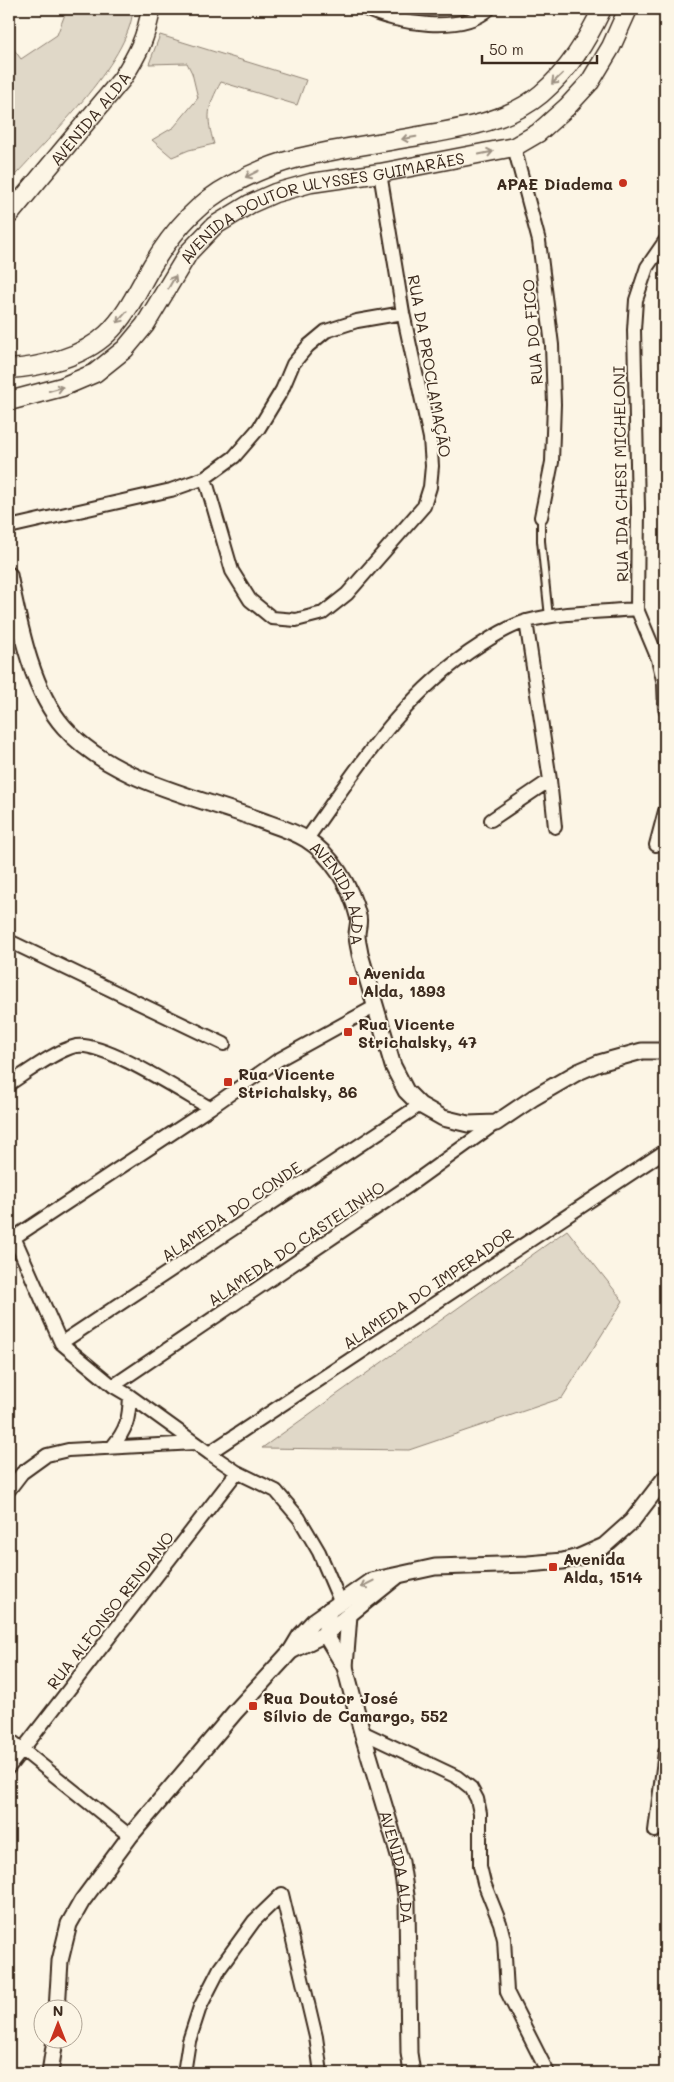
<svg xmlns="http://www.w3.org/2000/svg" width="674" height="2082" viewBox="0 0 674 2082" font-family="Mali,sans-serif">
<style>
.green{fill:#e0d8c8;stroke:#8e8173}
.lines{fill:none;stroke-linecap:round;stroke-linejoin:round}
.service-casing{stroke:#3b2a1e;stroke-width:10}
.minor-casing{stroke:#3b2a1e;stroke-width:16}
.tertiary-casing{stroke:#3b2a1e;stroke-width:19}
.secondary-casing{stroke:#3b2a1e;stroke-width:21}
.service{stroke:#fcf5e5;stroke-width:6}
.minor{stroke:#fcf5e5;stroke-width:12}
.tertiary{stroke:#fcf5e5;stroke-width:15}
.secondary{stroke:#fcf5e5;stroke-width:18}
.oneway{stroke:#9c9082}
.poi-dot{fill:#c8321e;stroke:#fcf5e5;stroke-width:2}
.labels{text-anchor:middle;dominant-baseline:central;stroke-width:4;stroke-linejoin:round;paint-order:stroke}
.street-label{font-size:16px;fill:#3b2a1e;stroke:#fcf5e5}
.poi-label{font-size:16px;font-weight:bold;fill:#3b2a1e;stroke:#fcf5e5;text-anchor:start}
</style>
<rect width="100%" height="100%" fill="#fcf5e5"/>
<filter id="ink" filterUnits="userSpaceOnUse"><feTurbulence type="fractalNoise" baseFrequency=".02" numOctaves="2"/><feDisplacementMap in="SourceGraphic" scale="10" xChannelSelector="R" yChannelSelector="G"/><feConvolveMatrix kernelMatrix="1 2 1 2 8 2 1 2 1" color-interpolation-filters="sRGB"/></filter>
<g filter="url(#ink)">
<path class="green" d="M67 9H133C130 62 44 142 9 182V43L21 59 57 35Z
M160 35 306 80 297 105 221 82C207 107 206 117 214 144L189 150 172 157 152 140 174 127 198 98 192 73 187 63 149 64Z
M567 1230 623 1301 562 1398 409 1450 262 1448Z"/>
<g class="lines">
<defs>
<path id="service" d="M541 517V541L549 617"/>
<path id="minor" d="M366 9C396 24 462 34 489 9
M514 147 539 241 552 345 554 404 552 462 541 517
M665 241 647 267 636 300 634 330 638 508 637 609 658 659 664 684 665 709
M205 478 232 571 250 600 272 618 296 620 323 613 347 594 424 506 430 487 432 466 430 438 403 313 380 173
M9 527 171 490 205 478 234 457 259 428 282 390 293 364 308 346 326 331 357 321 403 313
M526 621 550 780 555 827
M491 820 550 780
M307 839C358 767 404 693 480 645 495 635 510 626 527 621 562 612 601 612 637 609
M656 845 665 811
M9 941 224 1044
M9 1084C26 1073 57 1050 76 1046 104 1041 183 1093 210 1108
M14 1237 61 1343 113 1386 130 1396 209 1453 237 1472 276 1491 299 1518 319 1552 340 1601
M9 1241 210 1108 278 1060 376 1006
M61 1343 420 1105
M113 1386 410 1185 496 1123
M112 1447C127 1429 129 1419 130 1396
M209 1453 665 1151
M9 1490 22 1473 47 1455 68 1450 195 1443
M362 1732 457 1777 471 1788 477 1799 480 1813V1866L484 1883 500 1923 504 1939 507 1992 548 2073
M9 1739 130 1836
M9 1767 237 1472
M655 1831 665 1752
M282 1894 316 2037 321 2073
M184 2073 189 2041 200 2007 220 1968 254 1921 282 1894"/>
<g id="tertiary">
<path id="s1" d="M9 575C19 623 31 690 64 727 110 780 194 796 257 819 273 825 291 830 306 839 332 855 351 887 358 916 360 922 357 928 357 935 357 941 359 947 360 954L393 1066 406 1091 420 1105 443 1118 468 1124 496 1123 533 1098 578 1072 599 1063 642 1051H665"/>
<path id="s2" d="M329 1610 325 1634 345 1667 362 1732 401 1862 407 1902 409 2053 412 2073"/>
<path d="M291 1651 325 1634 396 1577"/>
<path d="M345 1667 349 1615"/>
<path d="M57 2010 60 1961 69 1924 82 1901 130 1836 235 1712 291 1651 300 1636 314 1621 371 1581 435 1567 528 1564 563 1561 579 1557 604 1546 632 1521 665 1478"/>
<path d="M50 2073 55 2040"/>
</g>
<g id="secondary">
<path id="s3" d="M9 215 122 79C138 54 146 38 151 9"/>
<path d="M9 369C41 367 83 357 107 334 124 318 134 298 145 278 165 241 193 205 231 185 252 173 274 164 298 158 339 148 382 143 424 135 464 128 509 121 541 94 569 70 586 42 602 9"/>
<path id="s4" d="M9 401 62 387 95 373 125 349 145 325 189 252 214 226 250 204 275 193 311 183 380 173 514 147 538 133 567 107 590 82 611 47 628 9"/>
</g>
</defs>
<use href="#service" class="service-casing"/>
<use href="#minor" class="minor-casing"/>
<use href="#tertiary" class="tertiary-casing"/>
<use href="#secondary" class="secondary-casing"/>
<use href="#service" class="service"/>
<use href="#minor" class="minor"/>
<use href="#tertiary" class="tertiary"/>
<use href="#secondary" class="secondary"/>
</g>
<defs><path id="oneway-shaft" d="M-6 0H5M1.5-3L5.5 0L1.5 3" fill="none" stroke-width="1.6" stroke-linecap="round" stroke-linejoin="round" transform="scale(1.25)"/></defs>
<g class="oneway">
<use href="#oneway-shaft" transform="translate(557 79) rotate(136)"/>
<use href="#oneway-shaft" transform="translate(409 138) rotate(170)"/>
<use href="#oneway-shaft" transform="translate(486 153) rotate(-11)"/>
<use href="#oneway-shaft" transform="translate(252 174) rotate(153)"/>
<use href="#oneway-shaft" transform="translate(172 282) rotate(-60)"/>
<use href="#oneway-shaft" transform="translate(122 317) rotate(131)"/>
<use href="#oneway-shaft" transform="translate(56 389) rotate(-16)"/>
<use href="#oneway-shaft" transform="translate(367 1584) rotate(153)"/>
</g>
</g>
<g class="poi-dot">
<circle cx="623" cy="183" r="5"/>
<rect x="348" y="976" width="10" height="10" rx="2.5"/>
<rect x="343" y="1027" width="10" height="10" rx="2.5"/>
<rect x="223" y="1077" width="10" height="10" rx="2.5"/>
<rect x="548" y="1562" width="10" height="10" rx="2.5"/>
<rect x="248" y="1701" width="10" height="10" rx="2.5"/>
</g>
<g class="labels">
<g class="street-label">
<text stroke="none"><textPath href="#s3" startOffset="126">AVENIDA ALDA</textPath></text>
<text stroke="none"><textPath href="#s4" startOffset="389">AVENIDA DOUTOR ULYSSES GUIMARÃES</textPath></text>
<text transform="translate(532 332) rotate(-95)">RUA DO FICO</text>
<text transform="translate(430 366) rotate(80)">RUA DA PROCLAMAÇÃO</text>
<text transform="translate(620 474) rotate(-91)">RUA IDA CHESI MICHELONI</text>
<text stroke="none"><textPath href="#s1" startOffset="499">AVENIDA ALDA</textPath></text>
<text transform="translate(231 1211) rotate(-34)">ALAMEDA DO CONDE</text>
<text transform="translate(296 1243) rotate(-34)">ALAMEDA DO CASTELINHO</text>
<text transform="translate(428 1288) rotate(-34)">ALAMEDA DO IMPERADOR</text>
<text transform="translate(110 1610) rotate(-52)">RUA ALFONSO RENDANO</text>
<text stroke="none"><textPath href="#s2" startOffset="270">AVENIDA ALDA</textPath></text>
</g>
<g class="poi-label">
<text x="613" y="183" text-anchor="end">APAE Diadema</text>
<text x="363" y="972">Avenida<tspan x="363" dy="18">Alda, 1893</tspan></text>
<text x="358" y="1023">Rua Vicente<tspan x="358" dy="18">Strichalsky, 47</tspan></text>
<text x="238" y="1073">Rua Vicente<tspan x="238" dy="18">Strichalsky, 86</tspan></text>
<text x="563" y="1558">Avenida<tspan x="563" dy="18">Alda, 1514</tspan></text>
<text x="263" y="1697">Rua Doutor José<tspan x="263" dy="18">Sílvio de Camargo, 552</tspan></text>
</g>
</g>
<rect width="674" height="2082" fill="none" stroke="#fcf5e5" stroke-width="30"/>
<rect x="15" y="15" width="644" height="2052" fill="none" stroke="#3b2a1e" stroke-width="2" filter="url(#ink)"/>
<g transform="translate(58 2024)"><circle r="24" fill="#fcf5e5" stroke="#afa495"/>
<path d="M0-4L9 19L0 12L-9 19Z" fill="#c8321e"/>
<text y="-8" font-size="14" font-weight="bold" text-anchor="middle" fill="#3b2a1e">N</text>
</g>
<path d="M482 55v8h115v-8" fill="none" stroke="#3b2a1e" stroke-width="2.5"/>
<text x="489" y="55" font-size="15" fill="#3b2a1e" stroke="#fcf5e5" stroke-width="4" paint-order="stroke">50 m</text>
</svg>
